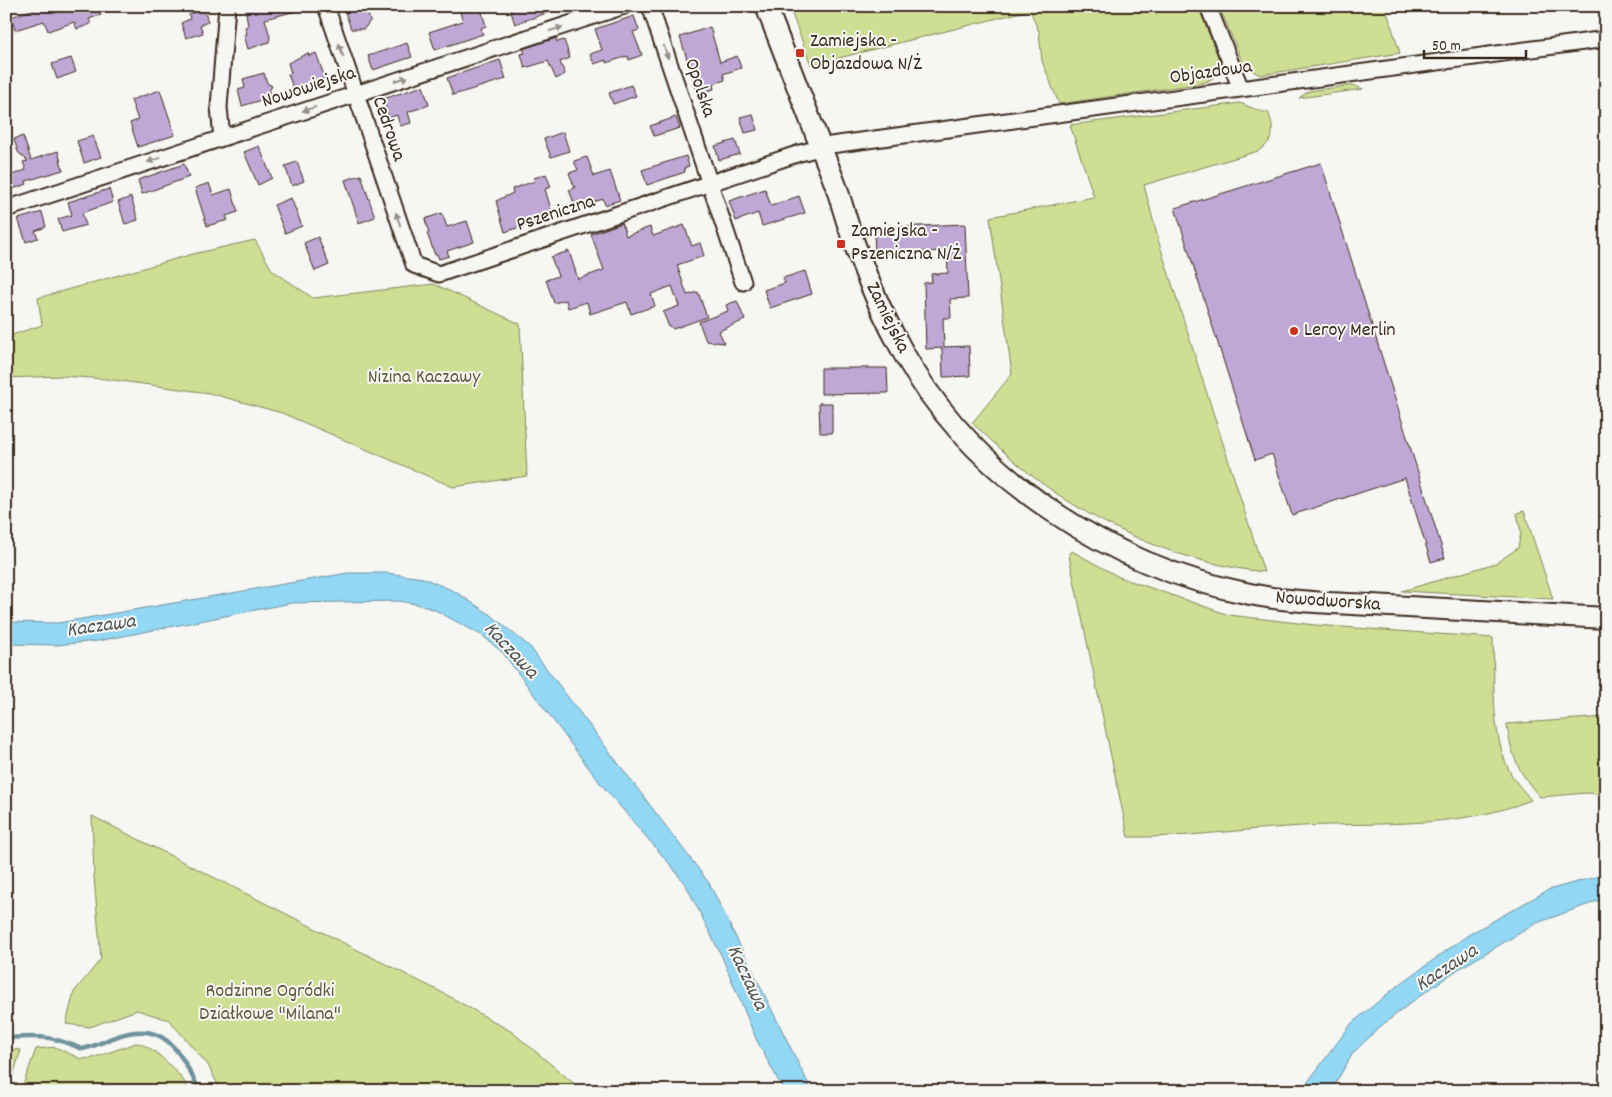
<svg xmlns="http://www.w3.org/2000/svg" width="1612" height="1097" viewBox="0 0 1612 1097" font-family="Dekko,sans-serif">
<style>
.green{fill:#cedf94;stroke:#848459}
.water{fill:#92d7f4;stroke:#6f929e}
.lines{fill:none;stroke-linecap:round;stroke-linejoin:round}
.stream{stroke:#6f929e;stroke-width:4.5}
.building{fill:#c0a8d6;stroke:#3b2a1e}
.minor-casing{stroke:#3b2a1e;stroke-width:19}
.tertiary-casing{stroke:#3b2a1e;stroke-width:24}
.minor{stroke:#f6f6f2;stroke-width:15}
.tertiary{stroke:#f6f6f2;stroke-width:20}
.oneway{fill:#989088}
.poi-dot{fill:#c8321e;stroke:#f6f6f2;stroke-width:2}
.labels{text-anchor:middle;dominant-baseline:central;stroke-width:4;stroke-linejoin:round;paint-order:stroke}
.poi-label{font-size:20px;fill:#3b2a1e;stroke:#f6f6f2;text-anchor:start}
.street-label{font-size:20px;fill:#3b2a1e;stroke:#f6f6f2}
.park-label{font-size:20px;fill:#60573c;stroke:#f6f6f2}
.water-label{font-size:21px;font-style:italic;fill:#515554;stroke:#f6f6f2}
</style>
<rect width="100%" height="100%" fill="#f6f6f2"/>
<filter id="ink" filterUnits="userSpaceOnUse"><feTurbulence type="fractalNoise" baseFrequency=".02" numOctaves="2"/><feDisplacementMap in="SourceGraphic" scale="10" xChannelSelector="R" yChannelSelector="G"/><feConvolveMatrix kernelMatrix="1 2 1 2 8 2 1 2 1" color-interpolation-filters="sRGB"/></filter>
<g filter="url(#ink)">
<path class="green" d="M789 6H1198L1220 62 1213 78 1204 83 1059 104 1042 61 1039 32 1030 10 811 65Z
M1219 6H1385L1400 53 1260 75 1244 66Z
M1353 85 1363 89 1299 98 1309 91Z
M1240 103 1262 112H1268C1275 129 1275 141 1258 151L1144 185 1159 243 1264 572C1188 564 1113 533 1050 489 1022 470 997 445 972 423L1012 374 990 217 1094 197 1070 125Z
M255 240 272 270 313 298 434 284 520 324 527 476 453 487 282 413 209 393 106 379 62 376 6 378V337L42 325 38 298 193 254Z
M1524 511 1553 599 1402 591 1496 563 1518 548 1521 532 1517 513Z
M1072 551 1119 577 1229 615 1315 625 1493 638C1495 681 1490 728 1508 768 1513 780 1523 790 1531 800 1454 831 1368 821 1287 827 1234 830 1182 838 1128 837L1070 561 1069 553Z
M1606 717V795L1587 793 1540 797C1520 775 1510 754 1507 724Z
M92 816 445 994 512 1032 583 1091H221L208 1065 169 1020 137 1010 90 1027 66 1024 74 992 101 959 94 877Z
M136 1043C151 1043 184 1077 190 1091H21L36 1049 55 1047 81 1059 93 1058Z
M6 1049 21 1050 8 1091H6Z"/>
<path class="water" d="M348 573H386L423 578 454 591 491 615 530 647 709 883 812 1091H784L757 1041 722 957 687 887 673 868 600 783 503 653 483 636 435 610 417 604 397 601 291 603 98 641 56 645 6 644V622L58 623Z
M1606 874V898L1537 923 1457 970 1417 998 1381 1026 1353 1053 1331 1091H1301L1352 1023 1396 987 1468 935 1548 890Z"/>
<g class="lines">
<path class="stream" d="M6 383H10
M6 1038C41 1036 50 1035 82 1049 94 1047 106 1040 118 1036 167 1019 181 1055 200 1091"/>
</g>
<path class="building" d="M43 6H52L54 13 76 6H98L101 15 89 19 91 24 77 29 74 22 48 31 44 21 15 30 11 17Z
M245 6H300V10L265 19 270 37 269 42 248 49 244 35 247 34 245 27 248 26Z
M343 6H366L370 21 364 29H351Z
M458 6H478L479 9H481L486 26 481 28 483 34 435 50 429 32 463 21Z
M519 6H561V8L515 24 510 9Z
M204 9 208 22 200 25 203 33 186 38 181 23 190 19 189 14Z
M634 16 639 30 633 32 642 55 629 60 628 56 606 63V60L594 64 590 54 602 50 595 29Z
M710 27 720 62 737 56 741 68 723 74 725 80 713 84 714 89 698 94 680 37Z
M556 38 557 42 564 40 570 58 560 62 565 74 556 79 548 61 525 68 521 54 525 53 523 49Z
M407 43 412 57 373 70 368 56Z
M308 53 309 56 316 53 325 78 293 88 288 74 291 73 288 63Z
M71 58 76 72 57 79 52 64Z
M500 60 506 79 453 95 447 78Z
M264 73 267 83 272 86 269 91 271 97 242 106 238 90 245 88 243 79Z
M631 85 636 96 613 104 609 93Z
M423 86 429 105 408 112 411 123 400 126 397 115 389 118 383 99Z
M160 90 175 135 138 147 130 123 138 120 131 100Z
M753 114 757 130 745 133 740 117Z
M676 117 680 128 654 136 650 126Z
M563 132 569 151 551 157 544 139Z
M23 136 31 160 58 151 63 170 26 181 27 184 10 190 8 186 6 187V177L26 170 23 162 28 161 18 152 14 139Z
M93 136 101 157 84 163 77 141Z
M735 140 740 154 719 160 715 146Z
M259 146 272 178 258 185 244 152Z
M686 156 689 166 684 168 685 172 647 185 642 170Z
M587 157 594 176 610 171 620 200 605 205 603 199 576 208 569 190 575 188 569 173 578 170 574 161Z
M297 162 304 181 292 186 285 166Z
M1321 163 1445 558 1431 562 1405 478 1292 515 1272 454 1255 460 1175 208Z
M184 164 189 177 142 194 138 180Z
M546 174 551 187 545 189 553 216 505 232 496 201 513 193 512 189 535 181 534 178Z
M361 175 375 217 359 223 345 180Z
M209 183 213 195 231 189 238 212 226 216 228 220 207 226 195 188Z
M109 189 113 202 82 213 86 225 62 232 58 219 72 215 68 202Z
M765 189 771 206 799 196 805 213 762 226 758 213 736 221 729 201Z
M131 197 138 220 125 224 118 202Z
M291 198 302 226 285 233 274 205Z
M42 212 46 227 35 231 38 238 26 242 18 219Z
M442 213 447 227 467 221 474 242 447 251 449 256 439 259 437 254 435 255 427 233H429L425 219Z
M622 223 626 236 650 227 653 236 684 225 692 246 700 243 704 256 677 265 687 295 698 292 707 317 673 329 671 326 669 327 663 312 679 306 672 286 651 294 655 306 631 314 627 302 590 314 587 302 568 308 566 300 554 303 546 280 558 276 551 257 569 251 578 279 604 270 591 234Z
M965 224 968 298 950 299 951 318H943L944 347 969 346 970 376 943 377 942 348 926 349 924 283 932 282 931 274 948 273 947 251 875 254 874 228Z
M318 237 329 265 315 271 304 243Z
M805 271 812 294 770 308 764 290 785 283 783 278Z
M737 301 745 320 719 331 724 343 706 341 699 322 728 311 726 305Z
M821 368H887L888 393 821 394Z
M819 403H832V433H820Z"/>
<g class="lines">
<defs>
<path id="minor" d="M326 6 414 265 439 274 800 153 831 145 1606 39
M650 6 743 282
M1208 6 1241 89
M222 138 219 107 227 6
M6 209 624 6"/>
<path id="tertiary" d="M766 6C789 66 813 126 836 186 843 207 848 227 856 248 869 284 885 320 904 354 975 479 1110 566 1250 594 1289 602 1331 603 1372 605 1450 610 1528 614 1606 618"/>
</defs>
<use href="#minor" class="minor-casing"/>
<use href="#tertiary" class="tertiary-casing"/>
<use href="#minor" class="minor"/>
<use href="#tertiary" class="tertiary"/>
</g>
<defs><path id="oneway-solid" d="M-6-.8H1V-3.2L6.5 0L1 3.2V.8H-6Z" transform="scale(1.25)"/></defs>
<g class="oneway">
<use href="#oneway-solid" transform="translate(556 29) rotate(-18)"/>
<use href="#oneway-solid" transform="translate(341 50) rotate(-108)"/>
<use href="#oneway-solid" transform="translate(666 52) rotate(71)"/>
<use href="#oneway-solid" transform="translate(401 79) rotate(-18)"/>
<use href="#oneway-solid" transform="translate(309 109) rotate(162)"/>
<use href="#oneway-solid" transform="translate(154 160) rotate(162)"/>
<use href="#oneway-solid" transform="translate(398 219) rotate(-109)"/>
</g>
</g>
<g class="poi-dot">
<rect x="795" y="48" width="10" height="10" rx="2.5"/>
<rect x="836" y="239" width="10" height="10" rx="2.5"/>
<circle cx="1294" cy="331" r="5"/>
</g>
<g class="labels">
<g class="poi-label">
<text x="810" y="42">Zamiejska -<tspan x="810" dy="23">Objazdowa N/Ż</tspan></text>
<text x="851" y="232">Zamiejska -<tspan x="851" dy="23">Pszeniczna N/Ż</tspan></text>
<text x="1304" y="331">Leroy Merlin</text>
</g>
<g class="street-label">
<text transform="translate(1211 73) rotate(-8)">Objazdowa</text>
<text transform="translate(309 88) rotate(-18)">Nowowiejska</text>
<text transform="translate(699 88) rotate(71)">Opolska</text>
<text transform="translate(388 129) rotate(71)">Cedrowa</text>
<text transform="translate(556 214) rotate(-18)">Pszeniczna</text>
<text transform="translate(887 318) rotate(64)">Zamiejska</text>
<text transform="translate(1328 602) rotate(4)">Nowodworska</text>
</g>
<g class="park-label">
<text x="424" y="378">Nizina Kaczawy</text>
<text x="270" y="992">Rodzinne Ogródki<tspan x="270" dy="23">Działkowe "Milana"</tspan></text>
</g>
<g class="water-label">
<text transform="translate(101 627) rotate(-8)">Kaczawa</text>
<text transform="translate(510 651) rotate(47)">Kaczawa</text>
<text transform="translate(1447 969) rotate(-33)">Kaczawa</text>
<text transform="translate(746 978) rotate(65)">Kaczawa</text>
</g>
</g>
<rect width="1612" height="1097" fill="none" stroke="#f6f6f2" stroke-width="25"/>
<rect x="12" y="12" width="1587" height="1072" fill="none" stroke="#3b2a1e" stroke-width="2" filter="url(#ink)"/>
<path d="M1424 50v8h102v-8" fill="none" stroke="#3b2a1e" stroke-width="2.5"/>
<text x="1432" y="50" font-size="15" fill="#3b2a1e" stroke="#f6f6f2" stroke-width="4" paint-order="stroke">50 m</text>
</svg>
